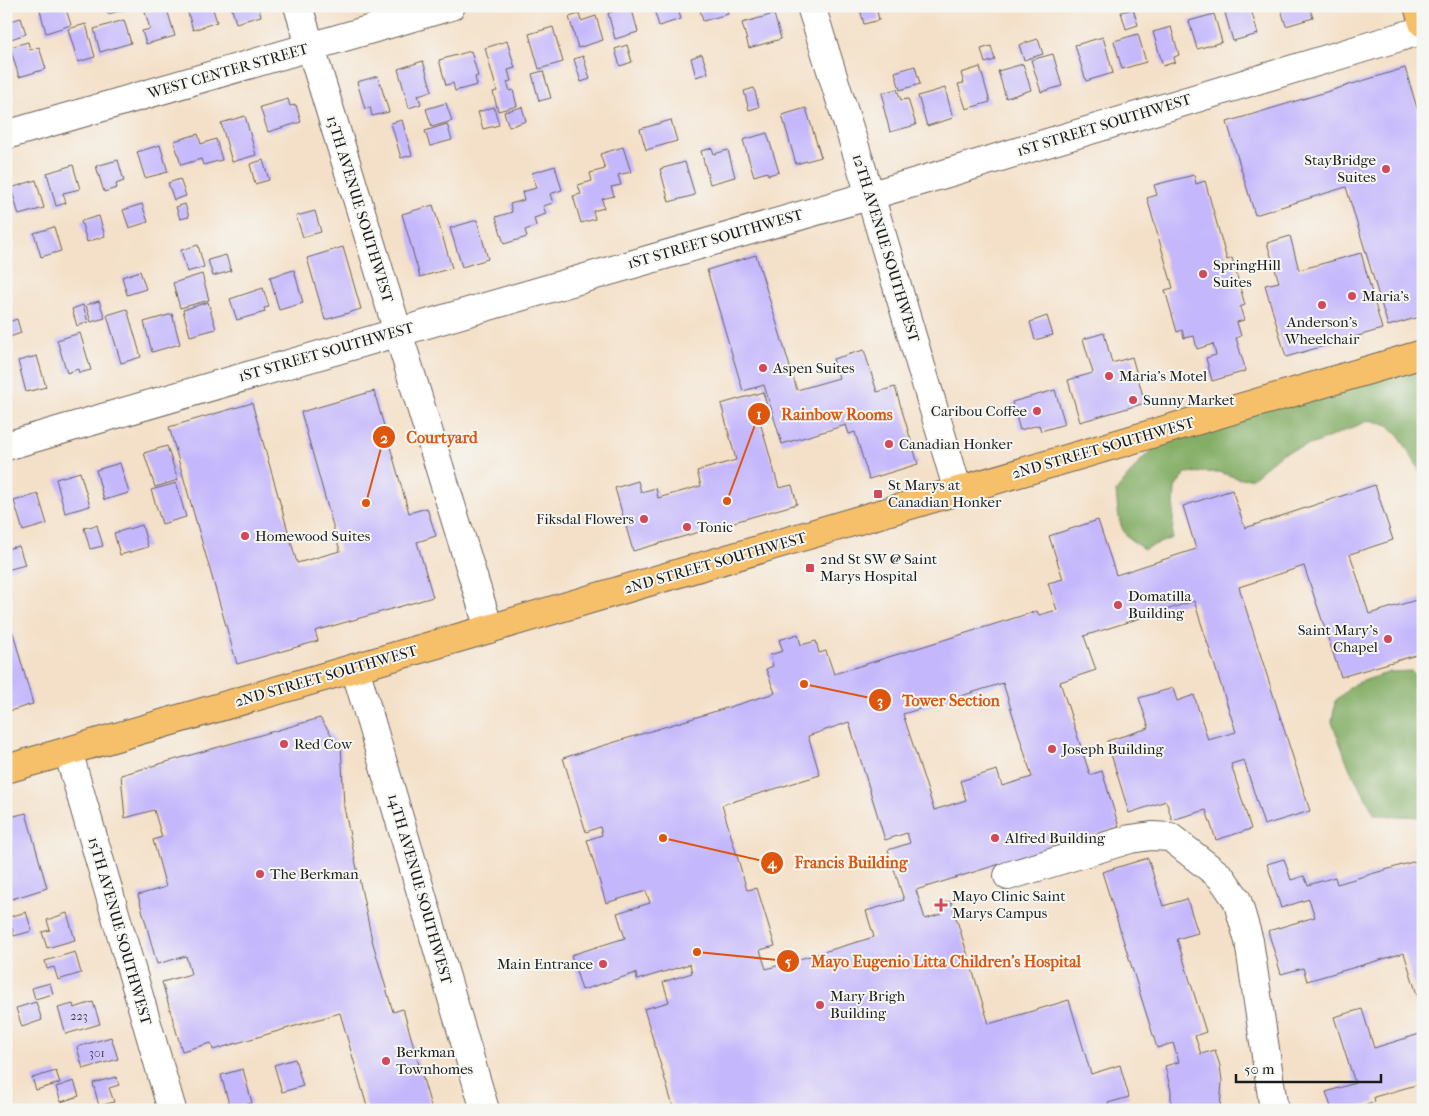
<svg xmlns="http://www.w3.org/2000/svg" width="1429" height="1116" viewBox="0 0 1429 1116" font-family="'IM FELL French Canon',serif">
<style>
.forest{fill:#84ae66;stroke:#506541}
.building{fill:#c4b7fc;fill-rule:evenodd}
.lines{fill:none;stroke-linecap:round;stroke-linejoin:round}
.minor-casing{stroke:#686158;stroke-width:30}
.major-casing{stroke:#686158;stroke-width:30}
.minor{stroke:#fff;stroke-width:28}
.major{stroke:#f6c06b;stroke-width:28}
.poi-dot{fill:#d1495b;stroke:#f6f6f2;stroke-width:2}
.labels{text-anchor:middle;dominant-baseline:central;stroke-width:4;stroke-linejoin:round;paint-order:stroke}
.number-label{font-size:12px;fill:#464354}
.street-label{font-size:15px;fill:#1c1c1c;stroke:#f6f6f2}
.poi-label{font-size:15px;fill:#1c1c1c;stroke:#f6f6f2;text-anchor:start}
.leader{fill:none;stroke:#de560d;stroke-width:2}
.callout-dot{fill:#de560d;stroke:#f6f6f2;stroke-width:2}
.mark-label{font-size:15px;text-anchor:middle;font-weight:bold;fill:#fff}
.callout-label{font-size:16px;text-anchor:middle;font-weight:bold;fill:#de560d;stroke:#f6f6f2;stroke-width:4;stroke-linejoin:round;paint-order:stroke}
</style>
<rect width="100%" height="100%" fill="#f6f6f2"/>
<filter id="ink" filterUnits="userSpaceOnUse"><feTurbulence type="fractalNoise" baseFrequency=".02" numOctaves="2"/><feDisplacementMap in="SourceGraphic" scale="10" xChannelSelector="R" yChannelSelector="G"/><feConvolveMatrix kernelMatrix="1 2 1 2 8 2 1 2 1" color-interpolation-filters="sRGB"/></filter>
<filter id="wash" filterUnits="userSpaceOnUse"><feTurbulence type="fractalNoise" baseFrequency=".0096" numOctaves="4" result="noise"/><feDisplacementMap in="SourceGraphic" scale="20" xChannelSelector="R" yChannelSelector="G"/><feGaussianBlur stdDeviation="1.12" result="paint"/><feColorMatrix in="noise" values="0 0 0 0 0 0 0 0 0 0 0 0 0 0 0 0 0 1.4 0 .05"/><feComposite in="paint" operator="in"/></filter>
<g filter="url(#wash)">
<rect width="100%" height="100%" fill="#f4e0c8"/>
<path class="forest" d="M1423 347V476L1400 437 1388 425 1370 420 1316 443 1282 453 1252 478 1240 479 1219 472 1185 473 1175 488 1172 538 1144 549C1117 534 1119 520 1116 491L1144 457 1167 437Z
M1411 671 1423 681V817L1375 815 1349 767 1332 722 1335 701 1354 684 1390 672Z"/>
<g id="blocks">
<path class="building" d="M52 6H65L71 25 46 33 40 10Z
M106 6H126L127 9 108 14Z
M166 6 175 36 146 44 142 31 150 29 145 12Z
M186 6H212L217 22 193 30Z
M231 6H258L261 16 236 23Z
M631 6 638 32 615 39 608 13Z
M653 6H677L681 19 659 26Z
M699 6H726L728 14 703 21Z
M859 6H876L879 20 864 24Z
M1236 6H1250L1258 34 1233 41 1225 13 1237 9Z
M1280 6H1309L1313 18 1286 26Z
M1133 9 1138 25 1126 29 1121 12Z
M579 14 581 21 596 16 603 40 578 48 569 17Z
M774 14 781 39 749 48 742 23Z
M1214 14 1222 42 1197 49 1189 21Z
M21 18 26 34 11 39 6 22Z
M124 20 131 43 100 52 94 29Z
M86 24 95 57 78 62 68 29Z
M553 27 563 62 539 69 529 34Z
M1171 27 1179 55 1174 57 1175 62 1163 66 1153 32Z
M1138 34 1146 62 1122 69 1114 41Z
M1103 37 1113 73 1086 81 1075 45Z
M1038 39 1043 54 1024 60 1019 45Z
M507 41 515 68 508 70 511 81 507 82 510 91 513 90 517 106 498 111 493 92 497 91 485 48Z
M28 42 30 50 39 47 46 69 19 77 10 47Z
M627 45 632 62 620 66 615 49Z
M991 46 995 60 985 63 981 49Z
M471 51 478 76 475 77 477 85 455 91 453 83 446 85 439 60Z
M702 54 708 73 696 77 691 58Z
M1053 54 1062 86 1041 92 1031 60Z
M583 56 590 79 581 82 574 59Z
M423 61 432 91 418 95 421 104 409 108 398 69Z
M1023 64 1031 90 1006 98 998 71Z
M915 66 920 84 900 90 895 72Z
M980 67 990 102 966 109 958 84 964 83 961 73Z
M1405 68 1423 128V316L1388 326 1346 187 1255 215 1227 122Z
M543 71 551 98 539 101 532 74Z
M378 76 389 112 372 116 370 107 365 109 357 82Z
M754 88 759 107 749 110 744 91Z
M945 88 953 118 927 126 918 96Z
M897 89 901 100 908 99 916 125 890 132 883 105 885 104 882 93Z
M288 99 290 106 296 105 301 122 268 132 260 107Z
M446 103 452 121 432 127 426 109Z
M494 107 499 125 483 129 478 112Z
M522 107 526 121 509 127 504 112Z
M806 108 821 157 796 164 782 115Z
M245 116 256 155 232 162 221 123Z
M402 120 412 155 401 158 391 123Z
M671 120 677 141 646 150 640 129Z
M447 124 452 140 430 146 425 131Z
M767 133 779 172 768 175 767 172 754 176 743 140Z
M198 134 201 144 216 139 222 160 203 165 201 159 181 165 174 141Z
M160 145 168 172 145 178 137 152Z
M623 147 631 172 618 175 621 185 611 187 614 196 602 199 604 208 593 211 595 219 581 223 573 196 581 194 578 185 592 181 590 173 605 169 600 154Z
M712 148 714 154 728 150 735 177 710 184 701 151Z
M118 160 124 181 116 184 117 188 104 192 96 166Z
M263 160 269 180 255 184 250 164Z
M685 162 695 195 669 202 660 169Z
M73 165 80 189 63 193 66 203 56 206 47 173Z
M555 166 562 190 550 194 553 203 543 206 546 214 534 218 536 226 525 230 527 237 504 244 496 217 512 212 510 204 524 200 522 192 536 188 532 173Z
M1194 175 1196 184 1205 181 1227 260 1232 258 1245 305 1240 307 1244 320 1237 322 1241 336 1236 338 1246 371 1212 381 1206 358 1216 355 1213 344 1197 349 1194 336 1184 338 1182 330 1177 332 1165 290 1173 288 1147 198 1157 195 1154 185Z
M180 179 186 196 174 200 168 183Z
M36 180 44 208 19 215 11 188Z
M142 204 148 222 129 228 123 210Z
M185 204 189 217 180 219 176 207Z
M433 205 452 268 420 277 402 214Z
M315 211 321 232 303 237 296 216Z
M99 216 105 236 87 242 81 221Z
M477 220 488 259 462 267 450 228Z
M54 227 61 251 41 257 34 233Z
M1290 236 1299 270 1361 253 1382 329 1286 357 1265 285 1279 282 1267 243Z
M198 245 204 267 187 272 181 250Z
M343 247 361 309 325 320 307 258Z
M226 255 231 271 213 276 208 260Z
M756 255 797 390 839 378 833 359 864 350 877 392 895 387 918 464 869 479 855 432 849 434 846 425 782 444 764 385 743 391 707 270Z
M294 270 303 303 279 310 270 277Z
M140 271 146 289 127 295 122 277Z
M202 274 209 300 180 308 173 283Z
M263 288 269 307 264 308 265 312 237 320 230 299Z
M99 301 105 318 91 322 86 305Z
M208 302 216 329 190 336 183 310Z
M83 305 88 322 77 326 72 309Z
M127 309 141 357 121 363 107 315Z
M172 314 180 344 152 352 144 322Z
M1047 316 1053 335 1035 340 1030 322Z
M17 319 21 333 7 338 6 323Z
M80 333 91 370 79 373 78 369 67 373 57 340Z
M1104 333 1112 363 1132 357 1145 403 1080 422 1068 380 1093 373 1083 339Z
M37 356 46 387 26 392 18 361Z
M1055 390 1065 424 1041 431 1039 425 1020 430 1012 402Z
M374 391 409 513 427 508 436 536 417 542 433 597 315 631 318 641 237 664 169 427 252 403 297 563 340 551 301 412Z
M763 392 771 419 760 422 779 488 792 485 797 504 633 551 615 488 638 481 641 492 656 488 658 498 701 486 697 471 736 460 721 404Z
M167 446 178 480 155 487 144 453Z
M120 463 129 493 104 500 96 470Z
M80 472 90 506 65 513 56 479Z
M176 483 186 517 162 524 151 490Z
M1375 485 1393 540 1350 554 1369 614 1423 598V653L1341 677 1304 566 1239 587 1310 811 1264 825 1244 760 1231 764 1251 829 1216 840 1206 810 1172 820 1166 801 1129 813 1107 741 1149 728 1139 698 1173 688 1177 701 1194 695 1208 740 1236 732 1194 601 1084 636 1096 670 1060 682 1090 775 1102 771 1119 827 916 890 925 919 941 914 939 904 951 901 989 1024 1069 1000 1091 1074 1120 1065 1129 1097 1108 1103 1110 1110H695L694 1105 674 1110 644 1009 669 1002 663 982 692 973 690 964 637 980 636 973 582 990 571 955 625 938 617 913 650 903 646 891 606 903 587 840 602 835 600 827 586 832 563 758 775 693 766 669 773 666 770 655 783 651 779 640 798 634 801 645 816 641 819 653 826 651 834 674 1037 611 1039 615 1057 610 1048 583 1063 579 1049 536 1098 520 1116 575 1196 549 1183 506 1232 490 1245 528ZM1003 683 1032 777 1002 786 997 770 960 781 966 800 934 810 903 714ZM849 722 885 840 907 833 910 843 888 850 904 900 866 911 874 937 766 969 760 950 775 946 757 888 747 890 722 805 820 775 808 736Z
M38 494 47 524 23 531 14 501Z
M97 525 103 546 90 549 84 528Z
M142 525 148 547 120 555 114 533Z
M19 546 25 565 7 570 6 549Z
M13 633 33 704 6 712V635Z
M320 718 337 743H341L344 807 372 940 393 1012 403 1009 432 1110H368L340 1013 213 1050 211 1043 182 1051 162 982 191 974 186 956 157 964 138 895 166 887 153 840 162 837 154 810 125 818 121 775Z
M26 813 47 888 12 899 6 880V818Z
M1148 858 1163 906 1187 899 1198 933 1177 939 1206 1032 1195 1036 1201 1054 1215 1050 1220 1066 1222 1081 1220 1110H1171V1091L1165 1066 1179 1062 1173 1043 1157 1048 1102 872Z
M1284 859 1291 880 1304 876 1308 885 1335 877 1337 884 1416 861 1423 882V1014L1404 953 1307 981 1303 968 1281 974 1268 931 1315 917 1309 899 1281 908 1267 864Z
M26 912 32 931 14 936 12 928 6 930V918Z
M67 913 75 940 47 948 42 932 50 930 47 920Z
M75 952 81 973 58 980 54 967 47 969 45 961Z
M50 983 53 994 35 999 32 988Z
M36 1002 42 1020 22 1027 16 1008Z
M93 1002 100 1024 66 1034 58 1008 73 1004 74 1008Z
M1362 1009 1374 1048 1423 1033V1083L1374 1097 1375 1102 1351 1110H1332L1326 1092 1355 1083 1334 1017Z
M111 1037 118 1059 83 1069 77 1047Z
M295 1059 303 1086 282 1092 274 1065Z
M243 1069 252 1103 230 1108 221 1075Z
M56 1071 60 1083 36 1090 32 1078Z
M116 1077 119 1085 109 1088 114 1102 99 1106 93 1083Z
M74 1081 79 1096 61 1102 56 1087Z"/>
</g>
</g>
<g filter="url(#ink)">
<use href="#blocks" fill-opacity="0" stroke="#686158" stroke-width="1"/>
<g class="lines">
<defs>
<path id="minor" d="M298 6 489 629
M811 6 870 195 958 491
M6 135 451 6
M6 446 944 174 1423 30
M355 668 485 1110
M68 751 172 1110
M1008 876 1130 839 1152 836 1170 837 1221 877 1237 900 1249 941 1274 1110"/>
<path id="major" d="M1418 6 1423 23
M6 769 489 629 1423 354"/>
</defs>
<use href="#minor" class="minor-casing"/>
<use href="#major" class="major-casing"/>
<use href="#minor" class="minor"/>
<use href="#major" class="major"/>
</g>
</g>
<g class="poi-dot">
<circle cx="1386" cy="169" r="5"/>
<circle cx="1203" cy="274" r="5"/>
<circle cx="1352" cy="296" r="5"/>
<circle cx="1322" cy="305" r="5"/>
<circle cx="763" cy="368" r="5"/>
<circle cx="1109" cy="376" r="5"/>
<circle cx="1133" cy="400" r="5"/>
<circle cx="1037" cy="411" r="5"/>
<circle cx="889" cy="444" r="5"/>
<rect x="873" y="489" width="10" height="10" rx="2.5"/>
<circle cx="644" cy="519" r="5"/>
<circle cx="687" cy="527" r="5"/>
<circle cx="245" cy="536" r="5"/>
<rect x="805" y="563" width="10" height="10" rx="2.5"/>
<circle cx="1118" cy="605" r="5"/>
<circle cx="1388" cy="639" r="5"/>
<circle cx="284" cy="744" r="5"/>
<circle cx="1052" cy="749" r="5"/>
<circle cx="995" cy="838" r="5"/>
<circle cx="260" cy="874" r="5"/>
<path d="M938.5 897.5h5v5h5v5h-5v5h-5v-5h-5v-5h5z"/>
<circle cx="603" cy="964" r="5"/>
<circle cx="820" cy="1005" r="5"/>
<circle cx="386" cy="1061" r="5"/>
</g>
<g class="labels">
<g class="number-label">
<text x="79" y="1016">223</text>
<text x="97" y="1053">301</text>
</g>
<g class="street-label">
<text transform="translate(228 71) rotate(-16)">WEST CENTER STREET</text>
<text transform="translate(1104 125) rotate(-17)">1ST STREET SOUTHWEST</text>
<text transform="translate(360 209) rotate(73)">13TH AVENUE SOUTHWEST</text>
<text transform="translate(715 239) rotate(-16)">1ST STREET SOUTHWEST</text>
<text transform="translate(886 248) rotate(73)">12TH AVENUE SOUTHWEST</text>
<text transform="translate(326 352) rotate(-16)">1ST STREET SOUTHWEST</text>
<text transform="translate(1103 448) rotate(-16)">2ND STREET SOUTHWEST</text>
<text transform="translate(715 563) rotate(-16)">2ND STREET SOUTHWEST</text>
<text transform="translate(326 676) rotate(-16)">2ND STREET SOUTHWEST</text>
<text transform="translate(420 889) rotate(74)">14TH AVENUE SOUTHWEST</text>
<text transform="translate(120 931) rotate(74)">15TH AVENUE SOUTHWEST</text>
</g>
<g class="poi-label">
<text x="1376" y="160" text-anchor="end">StayBridge<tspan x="1376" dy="17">Suites</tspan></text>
<text x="1213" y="265">SpringHill<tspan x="1213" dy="17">Suites</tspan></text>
<text x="1362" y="296">Maria's</text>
<text x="1322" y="322" text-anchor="middle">Anderson's<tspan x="1322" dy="17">Wheelchair</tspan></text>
<text x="773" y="368">Aspen Suites</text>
<text x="1119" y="376">Maria's Motel</text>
<text x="1143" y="400">Sunny Market</text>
<text x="1027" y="411" text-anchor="end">Caribou Coffee</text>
<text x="899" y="444">Canadian Honker</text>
<text x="888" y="485">St Marys at<tspan x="888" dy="17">Canadian Honker</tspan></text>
<text x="634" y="519" text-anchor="end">Fiksdal Flowers</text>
<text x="697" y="527">Tonic</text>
<text x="255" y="536">Homewood Suites</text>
<text x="820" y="559">2nd St SW @ Saint<tspan x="820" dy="17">Marys Hospital</tspan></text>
<text x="1128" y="596">Domatilla<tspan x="1128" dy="17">Building</tspan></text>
<text x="1378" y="630" text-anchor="end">Saint Mary's<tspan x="1378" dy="17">Chapel</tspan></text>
<text x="294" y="744">Red Cow</text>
<text x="1062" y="749">Joseph Building</text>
<text x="1005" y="838">Alfred Building</text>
<text x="270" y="874">The Berkman</text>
<text x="952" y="896">Mayo Clinic Saint<tspan x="952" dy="17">Marys Campus</tspan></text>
<text x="593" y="964" text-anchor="end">Main Entrance</text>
<text x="830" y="996">Mary Brigh<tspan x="830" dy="17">Building</tspan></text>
<text x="396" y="1052">Berkman<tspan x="396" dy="17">Townhomes</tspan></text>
</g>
</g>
<path class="leader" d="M727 501L759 414M366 503L384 437M804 684L880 700M663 838L772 863M697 952L788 961"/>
<g class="callout-dot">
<circle cx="727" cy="501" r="5"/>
<circle cx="366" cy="503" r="5"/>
<circle cx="804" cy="684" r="5"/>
<circle cx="663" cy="838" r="5"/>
<circle cx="697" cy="952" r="5"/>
<circle cx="759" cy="414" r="12"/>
<circle cx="384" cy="437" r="12"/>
<circle cx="880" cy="700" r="12"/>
<circle cx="772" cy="863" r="12"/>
<circle cx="788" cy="961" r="12"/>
</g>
<g class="mark-label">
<text x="759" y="419">1</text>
<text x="384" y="443">2</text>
<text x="880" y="706">3</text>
<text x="772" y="868">4</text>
<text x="788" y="966">5</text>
</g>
<g class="callout-label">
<text x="837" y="420">Rainbow Rooms</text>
<text x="442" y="443">Courtyard</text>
<text x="951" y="706">Tower Section</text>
<text x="851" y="868">Francis Building</text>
<text x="946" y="967">Mayo Eugenio Litta Children's Hospital</text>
</g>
<rect width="1429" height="1116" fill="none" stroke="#f6f6f2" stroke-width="25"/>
<path d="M1236 1074v8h145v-8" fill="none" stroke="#1c1c1c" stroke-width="2.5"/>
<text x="1244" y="1074" font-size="15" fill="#1c1c1c" stroke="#f6f6f2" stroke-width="4" paint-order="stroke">50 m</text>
</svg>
